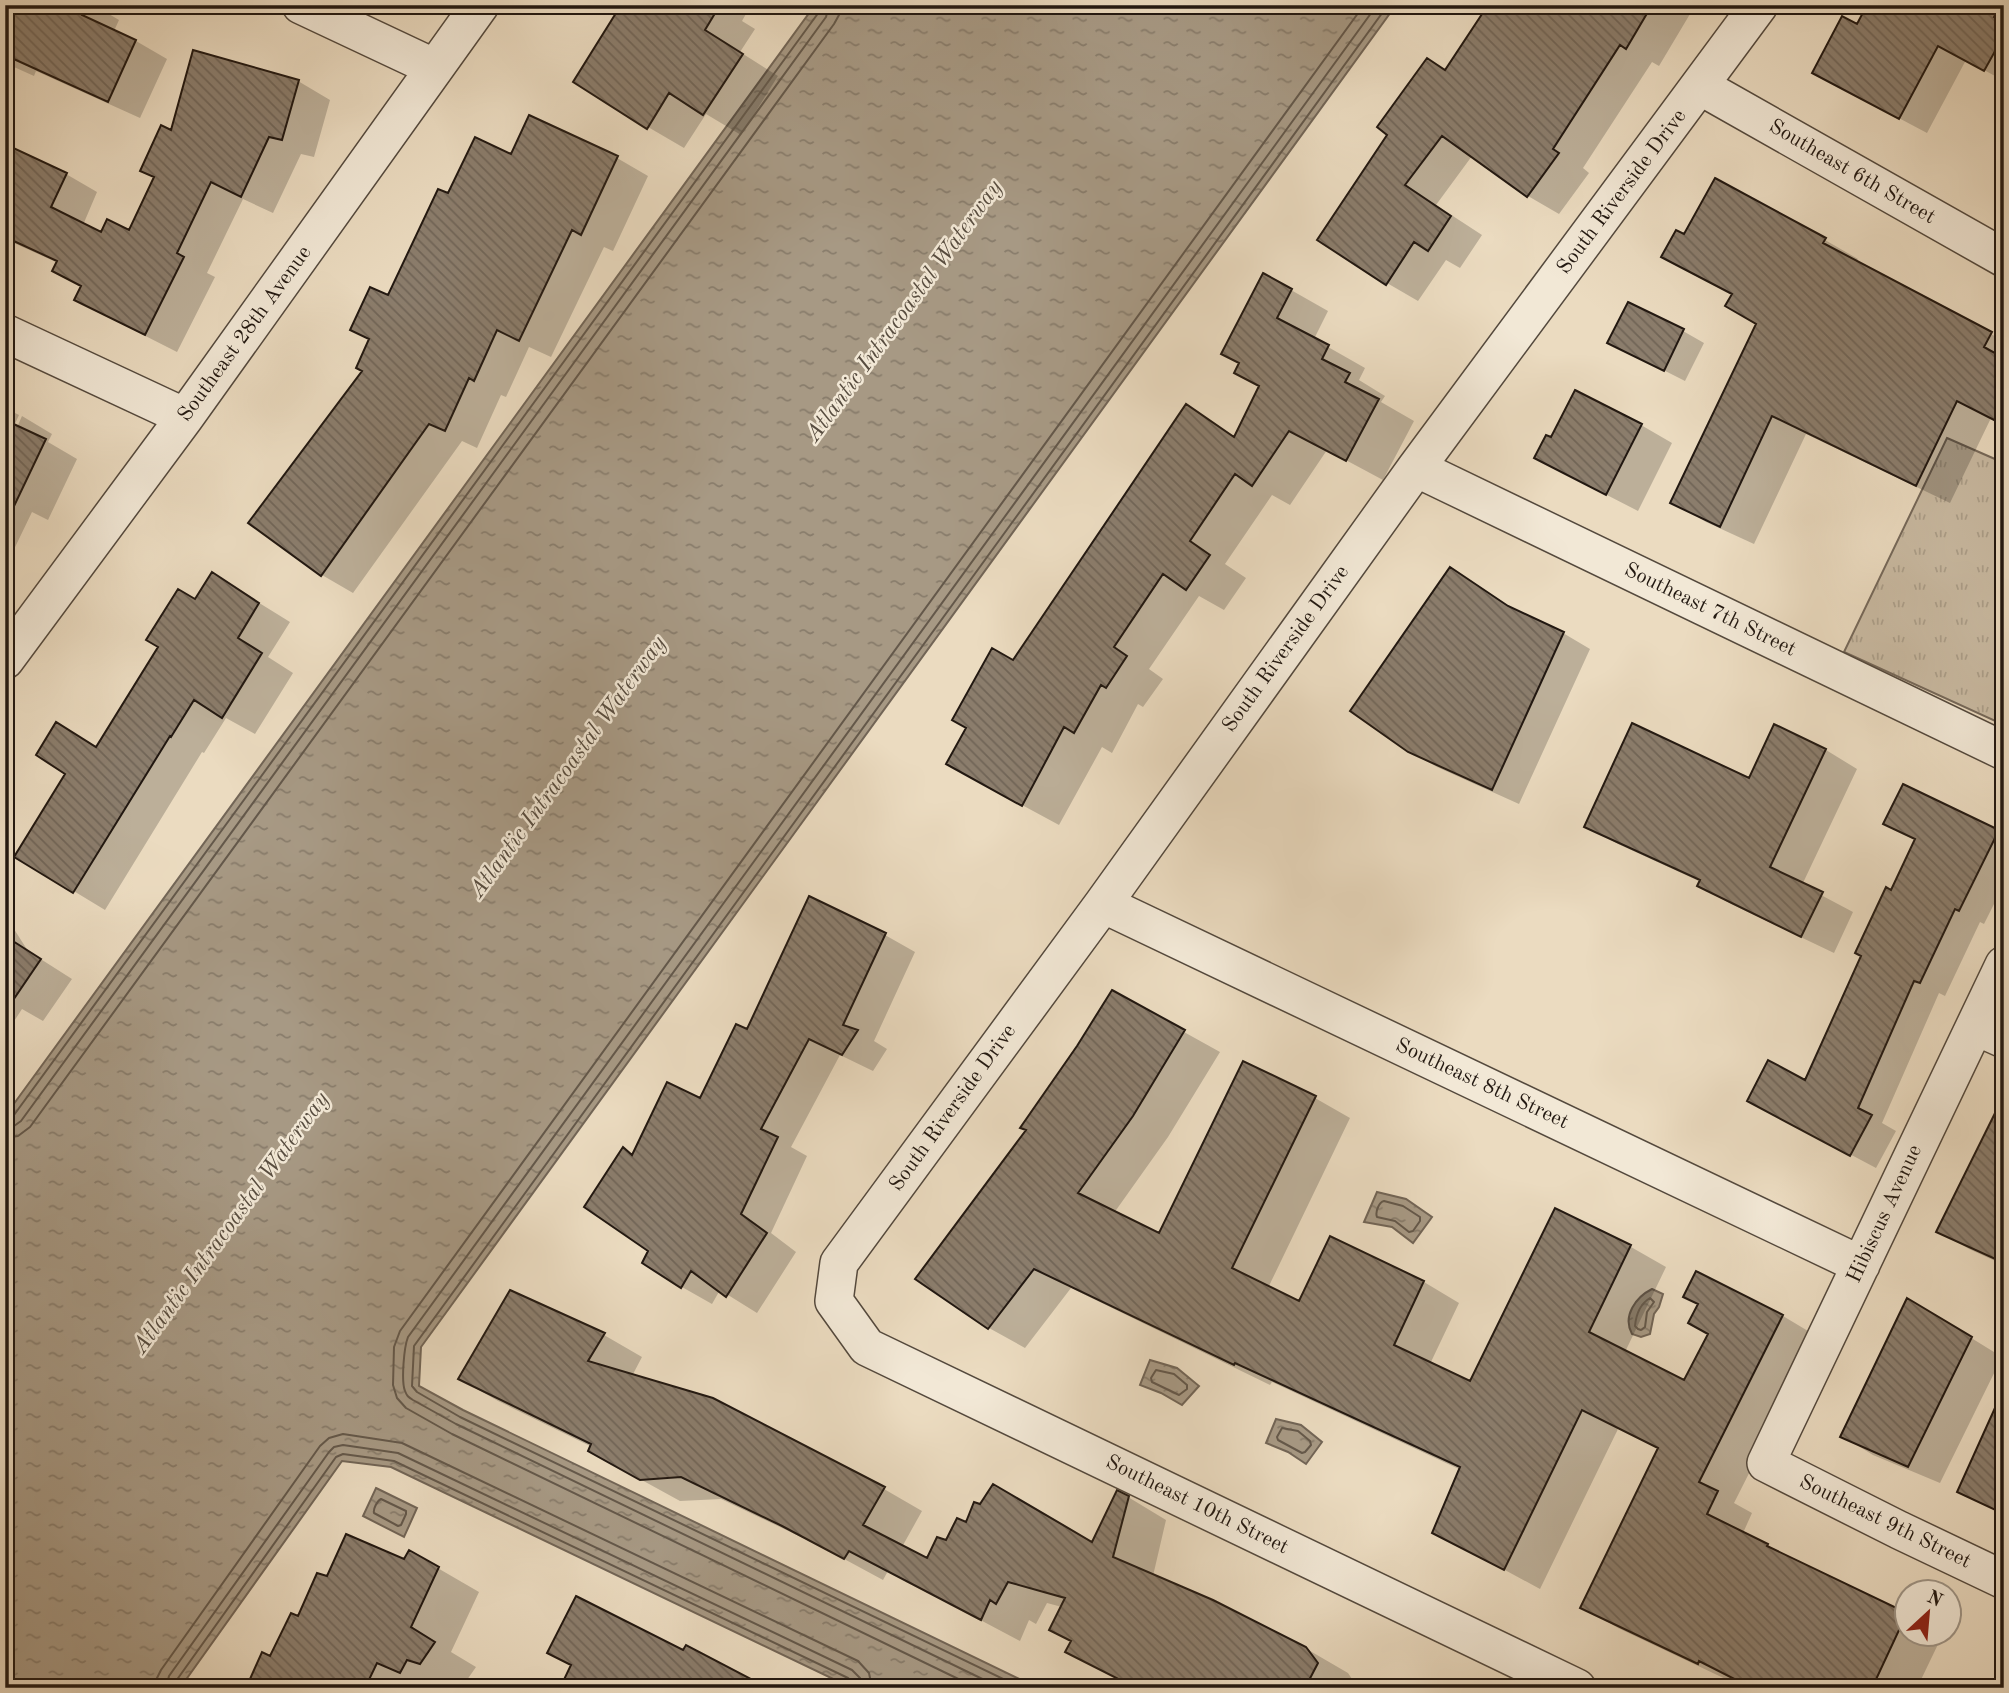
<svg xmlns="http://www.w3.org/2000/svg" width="2009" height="1693" viewBox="0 0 2009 1693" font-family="'Old Standard TT',serif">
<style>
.grass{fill:url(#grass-tufts);stroke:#76695a;stroke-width:2}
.water{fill:url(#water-ripples);stroke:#726556;stroke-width:2}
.shadow{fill:#0003}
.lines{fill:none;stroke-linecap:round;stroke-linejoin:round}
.shore{stroke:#64584a;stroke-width:2}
.building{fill:url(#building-back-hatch);stroke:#221811;stroke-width:2}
.minor-casing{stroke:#54493d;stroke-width:40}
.minor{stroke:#f2e8d6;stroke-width:37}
.labels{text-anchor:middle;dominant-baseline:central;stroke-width:5;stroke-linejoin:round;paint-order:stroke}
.street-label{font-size:21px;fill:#221811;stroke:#f2e8d6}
.water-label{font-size:23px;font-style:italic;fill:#574c3f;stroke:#f2e8d6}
</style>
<defs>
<pattern id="grass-tufts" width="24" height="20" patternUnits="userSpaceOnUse" patternTransform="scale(1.75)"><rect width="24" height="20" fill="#c9baa2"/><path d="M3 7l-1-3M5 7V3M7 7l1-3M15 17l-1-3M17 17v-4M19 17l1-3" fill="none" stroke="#ac9f8a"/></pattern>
<pattern id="water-ripples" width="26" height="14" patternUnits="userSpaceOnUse" patternTransform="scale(1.75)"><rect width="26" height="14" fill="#a79984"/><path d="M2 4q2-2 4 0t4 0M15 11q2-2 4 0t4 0" fill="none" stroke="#887c6b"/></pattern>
<pattern id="building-back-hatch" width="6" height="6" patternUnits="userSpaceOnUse" patternTransform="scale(1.75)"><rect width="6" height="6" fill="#8b7d6c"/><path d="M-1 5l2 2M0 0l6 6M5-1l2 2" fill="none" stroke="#716557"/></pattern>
</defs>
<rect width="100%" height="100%" fill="#ebdbc0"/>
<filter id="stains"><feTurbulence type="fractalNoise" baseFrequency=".00286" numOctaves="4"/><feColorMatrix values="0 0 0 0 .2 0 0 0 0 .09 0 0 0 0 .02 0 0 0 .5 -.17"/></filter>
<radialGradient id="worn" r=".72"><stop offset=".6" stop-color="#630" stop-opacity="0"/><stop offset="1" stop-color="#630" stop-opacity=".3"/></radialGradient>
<path class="grass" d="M1947 438 2004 463V725L1844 652Z"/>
<path class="water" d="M815 5H1396L421 1347 419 1386 463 1410 1038 1688H852L391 1467 342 1461 180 1688H5V1116Z
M1377 1192 1406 1199 1432 1217 1413 1243 1392 1227 1364 1222Z
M1652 1289 1663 1294 1659 1307 1654 1314 1650 1334 1641 1337 1632 1334C1622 1316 1636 1297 1652 1289Z
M1150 1360 1177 1368 1199 1386 1182 1405 1161 1393 1140 1385Z
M1276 1419 1301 1425 1322 1442 1306 1464 1288 1452 1266 1443Z
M376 1488 417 1508 404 1537 363 1516Z"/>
<path class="shadow" d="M5 5H94L119 20 114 31 136 41 167 59 140 118 36 71 34 76 5 63Z
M623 5H751L742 21 755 29 740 52 778 76 741 135 706 114 684 148 648 127Z
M1536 5H1692L1691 8 1693 9 1659 66 1652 62 1583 168 1589 173 1559 214 1528 196 1472 156 1436 205 1482 235 1460 268 1446 260 1418 301 1387 283 1389 134 1428 60 1447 71Z
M1869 5H2004V81L1966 60 1927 133 1814 73 1858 26Z
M298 81 330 100 314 157 301 154 273 213 243 199 207 273 215 277 177 352 108 317 76 299 82 287 54 271 58 263 5 239V146L66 174 97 192 83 225 102 234 130 232 156 178 172 132Z
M512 156 617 158 648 176 613 251 604 247 551 357 529 347 506 397 501 395 477 448 462 441 353 593 322 575 371 340 353 330 389 298 449 196Z
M2004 166V187L1995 182Z
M1685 237 1825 240 1858 259 1856 262 2004 341V425L1991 418 1950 503 1806 434 1754 544 1706 522 1673 502 1759 323Z
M1291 290 1328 311 1314 339 1365 368 1359 380 1385 396 1381 402 1414 421 1383 480 1327 450 1290 505 1272 495 1225 564 1246 578 1224 610 1199 596 1149 669 1163 679 1143 707 1138 704 1112 753 1102 747 1059 825 985 785 1013 662 1186 407 1236 437 1261 386 1236 372Z
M1683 331 1704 343 1685 381 1610 343Z
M5 408 19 415 11 432 14 434 22 416 52 434 48 442 77 459 48 520 32 512 5 568Z
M1641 425 1672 443 1638 511 1568 475 1552 440Z
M1451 570 1477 585 1519 614 1563 633 1590 649 1519 804 1437 767 1409 751Z
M243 593 290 622 268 657 293 673 255 734 226 718 204 753 202 752 105 910 16 856 97 748 195 601Z
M1775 726 1826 750 1857 769 1802 885 1853 912 1834 953 1731 904 1699 886 1701 882 1618 844 1586 826 1749 780Z
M1886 824 1998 832 2004 835V884L1984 924 1980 922 1945 996 1939 993 1882 1123 1896 1131 1876 1168 1774 1114 1806 1082 1916 841Z
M5 915 28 951 72 979 43 1021 22 1009 5 1035Z
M885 935 915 952 874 1041 887 1049 873 1071 840 1055 791 1147 807 1156 771 1233 796 1252 757 1313 720 1290 712 1304 682 1287 650 1250 624 1149 634 1155 701 1101 748 1032Z
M1112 992 1220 1052 1168 1137 1114 1213 1160 1235 1315 1098 1350 1118 1268 1288 1300 1304 1331 1238 1424 1282 1459 1303 1430 1364 1471 1384 1555 1210 1631 1247 1666 1267 1625 1352 1685 1382 1709 1334 1699 1305 1697 1273 1783 1316 1818 1337 1734 1503 1752 1513 1743 1533 1802 1565 1908 1616V1634H1939L1942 1636 1917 1688H1750L1736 1680 1734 1683 1618 1628 1582 1607 1659 1449 1618 1429 1540 1589 1435 1532 1461 1470 1272 1382 1270 1385 1071 1288 1025 1348 989 1328 917 1279 1028 1130Z
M2004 1103V1265L1969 1249 1938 1231Z
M511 1293 604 1335 642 1357 632 1376 712 1399 884 1489 922 1511 902 1547 928 1560 967 1524 1093 1544 1128 1497 1166 1520 1153 1576 1305 1648 1348 1673 1358 1688H1134L1068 1651 1072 1642 1051 1630 1062 1607 1047 1603 1036 1624 1029 1620 1020 1641 888 1571 883 1580 822 1547 721 1499 680 1501 629 1473 592 1447 498 1401 460 1379Z
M1939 1318 2002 1357 1940 1483 1873 1455 1842 1436Z
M2004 1437V1515L1959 1491Z
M410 1552 479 1592 451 1652 476 1667 462 1687 449 1683 447 1688H424L419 1686 418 1688H248L328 1579 405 1562Z"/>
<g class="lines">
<path class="shore" d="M5 1119 14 1115 819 12 820 5
M5 1128 14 1126 21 1121 826 17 829 5
M5 1138 18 1136 30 1127 834 24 839 15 840 5
M1384 1201 1403 1206 1420 1217V1221L1413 1231 1409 1232 1395 1221 1377 1217C1375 1212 1379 1202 1384 1201Z
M1650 1298 1654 1302 1647 1312 1645 1327 1641 1330 1638 1329 1635 1326C1636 1315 1640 1304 1650 1298Z
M1156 1370 1174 1374 1187 1385V1389L1179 1395 1152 1382 1151 1378Z
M1282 1428 1298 1431 1310 1441 1311 1445 1305 1452 1302 1453 1278 1440 1277 1437Z
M381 1499 406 1511V1514L401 1525 398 1526 374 1513C373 1509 377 1501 381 1499Z
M156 1688 157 1678 161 1670 320 1446 329 1438 343 1434 402 1443 858 1661 869 1673 872 1688
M166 1688 169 1676 329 1452 334 1447 343 1445 398 1453 852 1670 860 1678 862 1688
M175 1688 176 1681 336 1457 343 1454 394 1461 848 1678 852 1682 853 1688
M977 1688 452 1434 406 1408 397 1398 393 1385 394 1347 400 1331 1364 5
M1001 1688 456 1424 413 1400C408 1397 407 1396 405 1391 401 1381 404 1347 408 1337L1377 5
M1022 1688 460 1417 417 1392 412 1386 414 1346 1388 5"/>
</g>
<path class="building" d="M5 5H86L82 15 136 40 108 102 5 55Z
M621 5H720L705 30 743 54 703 115 669 93 647 129 573 82Z
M1488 5H1652L1626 49 1620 45 1553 149 1559 153 1527 197 1442 136 1405 185 1451 216 1428 251 1414 242 1386 285 1317 240 1387 135 1377 127 1427 58 1445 70Z
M1867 5H2000L1994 17 2004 22V35L1984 71 1938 46 1899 119 1812 73 1842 16 1857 24Z
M193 50 299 80 282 140 269 137 241 197 211 182 177 253 184 257 145 335 74 300 81 286 52 271 57 261 5 237V144L67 173 51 207 101 232 107 219 129 230 154 177 140 171 161 125 171 130Z
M529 115 618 156 581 235 572 230 519 341 497 330 474 381 469 378 445 431 429 424 321 576 248 523 362 371 356 368 369 339 350 330 370 287 388 295 438 189 448 193 475 137 511 154Z
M1715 178 1826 238 1823 243 1992 332 1984 347 2004 358V425L1957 401 1916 486 1772 416 1720 527 1670 503 1756 324 1725 306 1732 294 1661 257 1676 230 1684 234Z
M1263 273 1292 289 1277 318 1329 345 1322 359 1350 373 1345 382 1379 399 1346 461 1289 431 1252 486 1235 474 1190 541 1210 555 1186 590 1163 574 1114 647 1127 656 1106 688 1101 685 1074 733 1064 727 1022 806 946 764 966 728 952 720 992 648 1013 660 1186 404 1234 437 1259 386 1234 373 1239 363 1221 354Z
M1628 302 1684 329 1664 371 1607 343Z
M1575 390 1642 424 1606 495 1534 458 1546 435 1551 437Z
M5 420 46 439 5 525Z
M1450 567 1508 606 1564 632 1492 790 1408 752 1350 711Z
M212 572 259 603 238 638 262 653 222 718 194 700 171 737 170 736 73 893 14 857 65 774 36 755 56 722 96 747 158 647 146 640 178 589 195 599Z
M1632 723 1749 778 1774 724 1826 749 1770 867 1823 892 1801 937 1697 886 1700 880 1584 827Z
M1903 784 1999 830 1959 911 1955 909 1920 983 1914 981 1858 1108 1872 1115 1850 1156 1747 1101 1768 1060 1805 1080 1861 956 1855 953 1886 887 1891 890 1915 839 1883 824Z
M809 896 886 933 843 1025 858 1030 842 1055 809 1039 761 1129 778 1137 741 1214 767 1233 726 1297 691 1271 681 1288 642 1263 648 1251 584 1207 623 1147 632 1155 667 1082 700 1098 736 1024 747 1029Z
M5 936 41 959 5 1012Z
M1112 990 1185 1030 1133 1116 1078 1193 1159 1233 1243 1061 1316 1096 1232 1268 1299 1301 1330 1236 1424 1281 1394 1345 1470 1381 1555 1208 1631 1245 1589 1332 1684 1380 1708 1334 1688 1323 1698 1304 1683 1297 1696 1271 1783 1315 1699 1482 1718 1491 1707 1514 1768 1544 1767 1546 1907 1613 1872 1688H1752L1699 1661 1698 1664 1580 1608 1658 1448 1582 1410 1504 1570 1432 1533 1460 1467 1235 1363 1234 1365 1034 1269 988 1329 915 1279 1026 1130 1020 1128 1077 1046Z
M2004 1095V1263L1936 1232Z
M510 1290 605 1333 588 1361 713 1398 885 1487 863 1525 927 1558 937 1537 946 1540 957 1518 966 1522 974 1502 980 1504 993 1484 1092 1542 1117 1490 1129 1496 1113 1557 1213 1600 1306 1647 1318 1663 1305 1688H1136L1065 1652 1071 1641 1049 1630 1065 1598 1008 1582 996 1604 990 1600 981 1620 849 1551 844 1559 782 1526 681 1477 640 1480 588 1451 591 1444 458 1379Z
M1907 1298 1972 1337 1908 1467 1840 1437Z
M2004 1388V1514L1957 1492Z
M346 1534 404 1559 409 1550 439 1567 411 1627 435 1642 420 1664 407 1660 400 1673 377 1663 365 1688H246L262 1652 270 1656 291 1613 298 1616 317 1573 327 1576Z
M576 1596 683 1650 686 1645 768 1688H560L571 1665 547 1653Z"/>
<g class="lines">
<defs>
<path id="minor" d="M301 5 435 68
M1700 86 2004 258
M5 333 185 417
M1416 468 2004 751
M5 660 185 417 480 5
M1103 904 1861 1265
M2004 965 1766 1463 1899 1530 2004 1580
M1975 1026 2004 1039
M1577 1688 867 1347 834 1301 839 1263 1103 904 1416 468 1759 5"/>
</defs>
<use href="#minor" class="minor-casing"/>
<use href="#minor" class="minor"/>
</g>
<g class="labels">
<g class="street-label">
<text transform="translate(1852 172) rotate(30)">Southeast 6th Street</text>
<text transform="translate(1622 192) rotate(-53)">South Riverside Drive</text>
<text transform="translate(245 334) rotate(-54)">Southeast 28th Avenue</text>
<text transform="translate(1710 610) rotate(26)">Southeast 7th Street</text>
<text transform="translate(1286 649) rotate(-54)">South Riverside Drive</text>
<text transform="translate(1482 1084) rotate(25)">Southeast 8th Street</text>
<text transform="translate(953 1108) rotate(-54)">South Riverside Drive</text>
<text transform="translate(1885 1214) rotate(-65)">Hibiscus Avenue</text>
<text transform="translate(1197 1505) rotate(26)">Southeast 10th Street</text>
<text transform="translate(1885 1522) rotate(26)">Southeast 9th Street</text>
</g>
<g class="water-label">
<text transform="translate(904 311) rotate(-54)">Atlantic Intracoastal Waterway</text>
<text transform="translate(568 767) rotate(-54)">Atlantic Intracoastal Waterway</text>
<text transform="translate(231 1223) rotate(-54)">Atlantic Intracoastal Waterway</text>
</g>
</g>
<rect width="2009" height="1693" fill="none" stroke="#ebdbc0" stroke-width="28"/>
<rect x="7" y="7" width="1995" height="1679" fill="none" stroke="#221811" stroke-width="3.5"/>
<rect x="14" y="14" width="1981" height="1665" fill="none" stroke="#221811" stroke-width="2"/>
<g transform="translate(1928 1613) rotate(26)"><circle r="33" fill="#f2e8d6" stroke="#9f9587" stroke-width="2"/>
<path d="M0-5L12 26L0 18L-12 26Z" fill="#8f2418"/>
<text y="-10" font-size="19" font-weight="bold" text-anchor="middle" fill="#221811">N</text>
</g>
<rect width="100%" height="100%" filter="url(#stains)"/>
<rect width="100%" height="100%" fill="url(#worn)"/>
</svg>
